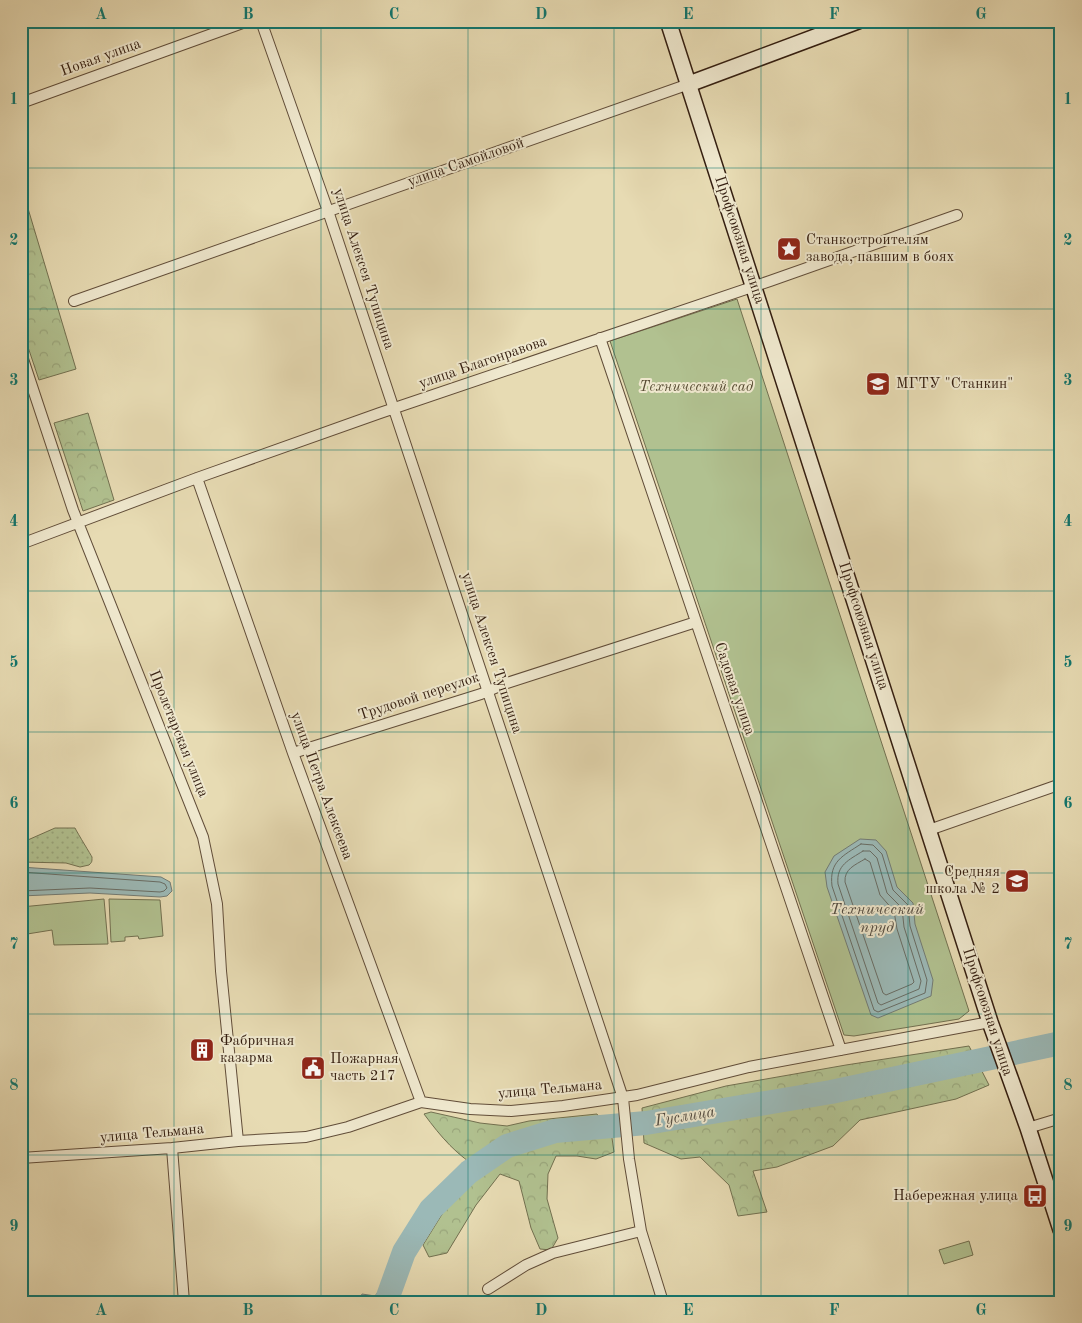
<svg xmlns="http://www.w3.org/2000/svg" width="1082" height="1323" viewBox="0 0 1082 1323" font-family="'Old Standard TT',serif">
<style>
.grass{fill:url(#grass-dots);stroke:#727050}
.forest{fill:url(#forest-crowns);stroke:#727050}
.green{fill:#b1c190;stroke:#727050}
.water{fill:#9bb9b7;stroke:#727b74}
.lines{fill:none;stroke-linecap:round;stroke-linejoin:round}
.shore{stroke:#686c64;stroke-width:1}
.river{stroke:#9bb9b7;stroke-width:24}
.street-casing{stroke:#614d39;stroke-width:12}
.secondary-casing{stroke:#341e10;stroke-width:18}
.street{stroke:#efe8ce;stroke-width:10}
.secondary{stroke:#efe8ce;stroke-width:15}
.grid{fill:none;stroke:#0f766e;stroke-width:1;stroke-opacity:0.55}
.labels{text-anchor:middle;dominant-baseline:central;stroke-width:4;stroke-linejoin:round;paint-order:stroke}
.street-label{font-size:15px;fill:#341e10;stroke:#efe8ce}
.poi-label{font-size:15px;fill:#341e10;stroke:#efe8ce;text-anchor:start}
.park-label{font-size:15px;font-style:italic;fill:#5a4f36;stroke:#efe8ce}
.water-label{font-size:16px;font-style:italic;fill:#534c42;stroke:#efe8ce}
.neatline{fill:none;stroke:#0f766e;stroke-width:2}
.grid-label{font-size:16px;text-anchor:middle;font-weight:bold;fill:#0f766e}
</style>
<defs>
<pattern id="grass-dots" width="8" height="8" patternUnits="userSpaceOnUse" patternTransform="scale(1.25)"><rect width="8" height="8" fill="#b1c190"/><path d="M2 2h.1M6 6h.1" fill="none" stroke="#99a57b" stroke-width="1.8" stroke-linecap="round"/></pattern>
<pattern id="forest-crowns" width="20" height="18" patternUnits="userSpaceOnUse" patternTransform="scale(1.25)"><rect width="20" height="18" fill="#b1c190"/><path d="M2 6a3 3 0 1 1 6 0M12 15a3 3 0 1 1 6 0" fill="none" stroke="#99a57b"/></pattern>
</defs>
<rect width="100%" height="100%" fill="#e7dbb3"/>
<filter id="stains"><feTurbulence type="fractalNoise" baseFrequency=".004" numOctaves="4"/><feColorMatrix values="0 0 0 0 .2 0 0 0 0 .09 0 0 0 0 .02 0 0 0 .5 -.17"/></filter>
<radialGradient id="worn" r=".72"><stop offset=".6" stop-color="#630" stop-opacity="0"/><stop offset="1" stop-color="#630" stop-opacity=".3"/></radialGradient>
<path class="grass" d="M55 828H75C78 834 91 855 92 857 92 862 92 862 89 865L80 867 66 863 21 862V843Z"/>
<path class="forest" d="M21 185 76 369 39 380 21 326Z
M88 413 114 500 83 511 54 423Z
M21 572 28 591 26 595 21 597Z
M969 1046 989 1085 956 1099 860 1120 833 1146 777 1167 753 1171 767 1212 738 1216 729 1185 700 1157 681 1159 644 1143 642 1108 726 1086 846 1065Z
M431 1112 480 1123 507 1126 529 1121 597 1114 612 1138 614 1152 596 1159 577 1156H556L548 1174 547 1199 558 1238 551 1250 540 1249 531 1228 519 1181 500 1174 476 1205 447 1253 429 1257 423 1245 449 1203 482 1170C457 1156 441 1137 424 1114Z"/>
<path class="green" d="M737 299 969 1011 959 1019 854 1036 844 1035 610 341Z
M104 899 108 944 54 945 52 930 21 935V907Z
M109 899 160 900 163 936 139 939 138 936 125 937V941L111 942Z
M969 1241 973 1255 944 1264 939 1250Z"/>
<path class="water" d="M860 839 876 840 886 851 897 887 913 903 915 924 933 980 931 996 878 1018 871 1015 827 887 825 872 834 856Z
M21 867 161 877 170 882 172 891 167 896 160 897 90 893 21 896Z
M382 1287 399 1294 397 1302H358L362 1294 375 1296Z"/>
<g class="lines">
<path class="shore" d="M861 844 873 845 882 854 893 890 908 905 910 926 927 980 925 993 878 1012 874 1010 832 886C829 861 843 856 861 844Z
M863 851H870L877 858 887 893 902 908 904 927 921 981 919 989 881 1005 878 1003 838 884C836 865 849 860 863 851Z
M865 859 870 862 880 895 894 911 897 929 914 982 912 984 886 995 883 993 845 882C844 869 855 865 865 859Z
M21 872 160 882 165 884 167 888 164 891 160 892 90 888 21 891"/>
<path class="river" d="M386 1302 404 1252 431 1209 469 1172 507 1146 555 1131 646 1123 831 1092 1061 1043"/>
<defs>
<path id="street" d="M261 21 328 211 623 1098 629 1159 641 1231 663 1302
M21 103 248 21
M74 301 689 84
M600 338 841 1050
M21 353 73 510 203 837 217 904 221 971 238 1141
M197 478 293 753 421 1102
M21 544 197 478 380 413 770 281 957 215
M293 753 481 694 507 683 696 622
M929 830 1061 784
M1028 1128 1061 1118
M172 1148 184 1302
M21 1158 172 1148 238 1141 306 1137 348 1127 421 1102 470 1109 511 1111 563 1106 637 1095 749 1067 990 1022
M488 1289 526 1265 553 1253 641 1231"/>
<path id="secondary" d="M668 21 990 1022 1028 1128 1061 1230
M689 84 858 21"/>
</defs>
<use href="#street" class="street-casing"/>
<use href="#secondary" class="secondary-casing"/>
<use href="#street" class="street"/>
<use href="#secondary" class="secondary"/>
</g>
<path class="grid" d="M174 21V1302M321 21V1302M468 21V1302M614 21V1302M761 21V1302M908 21V1302M21 168H1061M21 309H1061M21 450H1061M21 591H1061M21 732H1061M21 873H1061M21 1014H1061M21 1155H1061"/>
<defs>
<symbol id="sight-square" viewBox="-11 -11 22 22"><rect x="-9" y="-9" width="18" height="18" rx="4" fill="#8f2418" stroke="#efe8ce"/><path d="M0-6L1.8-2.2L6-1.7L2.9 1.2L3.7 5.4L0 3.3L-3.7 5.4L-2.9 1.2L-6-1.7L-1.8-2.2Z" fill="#fff"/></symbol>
<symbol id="university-square" viewBox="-11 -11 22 22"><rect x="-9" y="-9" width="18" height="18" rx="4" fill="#8f2418" stroke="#efe8ce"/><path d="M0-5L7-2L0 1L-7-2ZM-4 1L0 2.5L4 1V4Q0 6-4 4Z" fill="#fff"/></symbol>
<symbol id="school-square" viewBox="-11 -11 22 22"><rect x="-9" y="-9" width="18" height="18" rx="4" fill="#8f2418" stroke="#efe8ce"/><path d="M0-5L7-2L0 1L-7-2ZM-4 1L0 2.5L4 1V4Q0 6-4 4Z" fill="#fff"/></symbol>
<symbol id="building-square" viewBox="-11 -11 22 22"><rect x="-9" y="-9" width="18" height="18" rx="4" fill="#8f2418" stroke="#efe8ce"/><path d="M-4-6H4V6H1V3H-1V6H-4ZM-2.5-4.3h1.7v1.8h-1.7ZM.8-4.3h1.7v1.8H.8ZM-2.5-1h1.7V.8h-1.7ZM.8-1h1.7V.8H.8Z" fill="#fff"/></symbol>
<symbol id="civic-square" viewBox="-11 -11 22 22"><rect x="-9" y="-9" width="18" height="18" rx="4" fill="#8f2418" stroke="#efe8ce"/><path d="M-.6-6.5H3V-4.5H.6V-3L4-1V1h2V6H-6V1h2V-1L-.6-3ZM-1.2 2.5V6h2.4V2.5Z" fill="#fff"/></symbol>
<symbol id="bus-square" viewBox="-11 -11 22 22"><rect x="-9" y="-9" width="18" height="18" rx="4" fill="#8f2418" stroke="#efe8ce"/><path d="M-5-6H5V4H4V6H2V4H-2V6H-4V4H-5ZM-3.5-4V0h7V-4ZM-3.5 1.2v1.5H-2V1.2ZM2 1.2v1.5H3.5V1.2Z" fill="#fff"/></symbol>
</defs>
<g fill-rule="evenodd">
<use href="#sight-square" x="775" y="235" width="28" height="28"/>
<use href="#university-square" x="864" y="370" width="28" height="28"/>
<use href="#school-square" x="1003" y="867" width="28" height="28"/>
<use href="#building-square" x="188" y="1036" width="28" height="28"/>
<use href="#civic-square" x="299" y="1054" width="28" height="28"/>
<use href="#bus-square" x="1021" y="1182" width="28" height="28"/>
</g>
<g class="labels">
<g class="street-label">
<text transform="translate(101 58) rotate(-20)">Новая улица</text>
<text transform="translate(466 163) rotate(-19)">улица Самойловой</text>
<text transform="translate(739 240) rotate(72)">Профсоюзная улица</text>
<text transform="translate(363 269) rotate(72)">улица Алексея Тупицина</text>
<text transform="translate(483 363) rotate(-19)">улица Благонравова</text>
<text transform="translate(863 626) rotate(72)">Профсоюзная улица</text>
<text transform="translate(491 653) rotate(72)">улица Алексея Тупицина</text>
<text transform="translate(734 689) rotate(71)">Садовая улица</text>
<text transform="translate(419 697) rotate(-18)">Трудовой переулок</text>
<text transform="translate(178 734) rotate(68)">Пролетарская улица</text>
<text transform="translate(321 786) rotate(70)">улица Петра Алексеева</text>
<text transform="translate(987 1012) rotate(72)">Профсоюзная улица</text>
<text transform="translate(550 1090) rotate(-5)">улица Тельмана</text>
<text transform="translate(152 1134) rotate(-5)">улица Тельмана</text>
</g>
<g class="poi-label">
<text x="806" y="240">Станкостроителям<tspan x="806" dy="17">завода, павшим в боях</tspan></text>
<text x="896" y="384">МГТУ "Станкин"</text>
<text x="1000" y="872" text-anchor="end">Средняя<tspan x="1000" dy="17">школа № 2</tspan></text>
<text x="220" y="1041">Фабричная<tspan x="220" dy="17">казарма</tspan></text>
<text x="330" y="1059">Пожарная<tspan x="330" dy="17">часть 217</tspan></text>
<text x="1018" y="1196" text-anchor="end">Набережная улица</text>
</g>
<g class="park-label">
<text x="696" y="387">Технический сад</text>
</g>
<g class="water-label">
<text x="877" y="910">Технический<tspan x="877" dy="18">пруд</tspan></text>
<text transform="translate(685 1117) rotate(-9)">Гуслица</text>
</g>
</g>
<rect width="1082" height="1323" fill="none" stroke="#e7dbb3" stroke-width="55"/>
<rect x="28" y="28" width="1026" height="1268" class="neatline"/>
<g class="grid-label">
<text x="101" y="19">A</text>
<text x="248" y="19">B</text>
<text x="394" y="19">C</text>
<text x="541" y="19">D</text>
<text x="688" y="19">E</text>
<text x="834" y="19">F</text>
<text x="981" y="19">G</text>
<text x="14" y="104">1</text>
<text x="1068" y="104">1</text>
<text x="14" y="245">2</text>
<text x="1068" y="245">2</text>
<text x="14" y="385">3</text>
<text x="1068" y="385">3</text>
<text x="14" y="526">4</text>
<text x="1068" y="526">4</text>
<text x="14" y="667">5</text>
<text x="1068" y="667">5</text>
<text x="14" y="808">6</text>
<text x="1068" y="808">6</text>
<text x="14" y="949">7</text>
<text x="1068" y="949">7</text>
<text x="14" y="1090">8</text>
<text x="1068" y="1090">8</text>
<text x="14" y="1231">9</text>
<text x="1068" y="1231">9</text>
<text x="101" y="1315">A</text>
<text x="248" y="1315">B</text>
<text x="394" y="1315">C</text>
<text x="541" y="1315">D</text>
<text x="688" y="1315">E</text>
<text x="834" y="1315">F</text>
<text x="981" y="1315">G</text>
</g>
<rect width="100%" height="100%" filter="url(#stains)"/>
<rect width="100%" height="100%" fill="url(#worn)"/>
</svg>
